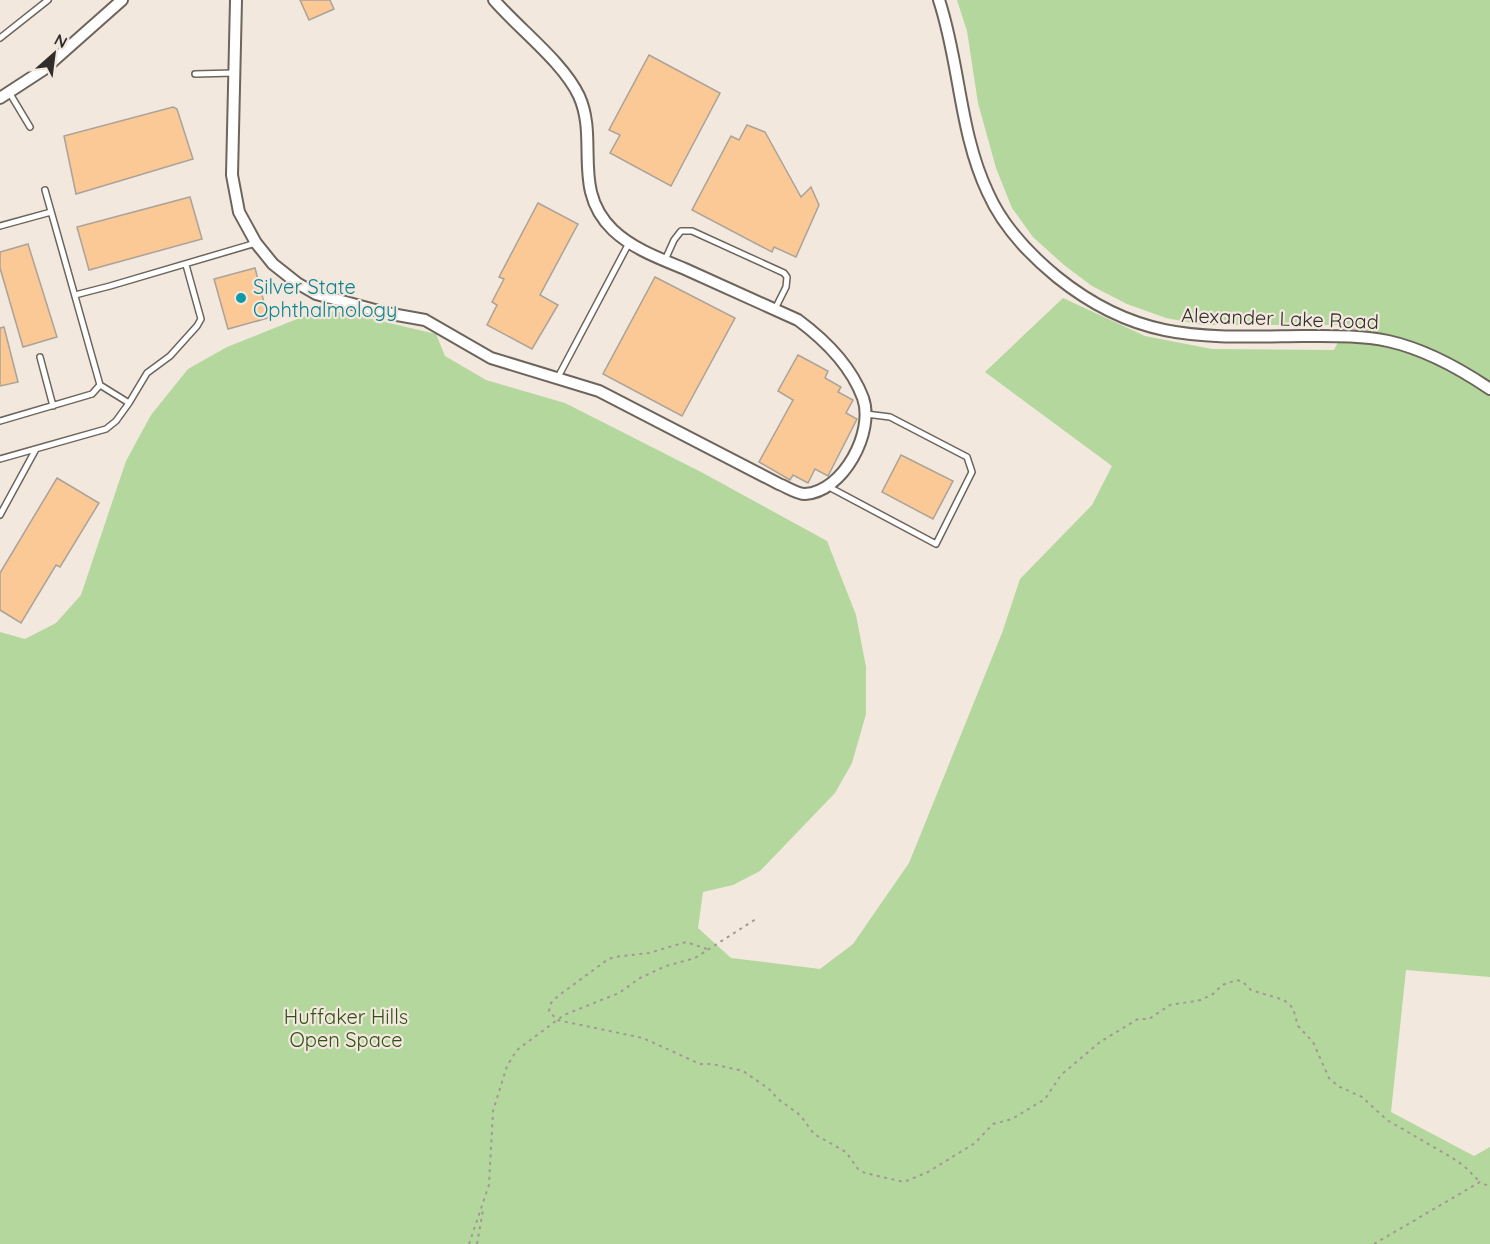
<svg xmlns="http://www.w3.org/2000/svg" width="1490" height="1244" viewBox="0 0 1490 1244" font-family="Quicksand,sans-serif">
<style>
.green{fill:#b4d79d}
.building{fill:#fac995;stroke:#aba299;stroke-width:1.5}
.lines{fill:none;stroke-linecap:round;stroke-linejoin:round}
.service-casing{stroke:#6d655c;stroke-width:8}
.minor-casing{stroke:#6d655c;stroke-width:14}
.path{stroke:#a19a92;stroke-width:2;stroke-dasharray:3 4.5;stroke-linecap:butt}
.service{stroke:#fff;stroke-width:5}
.minor{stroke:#fff;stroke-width:10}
.culture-dot{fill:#0f9aa8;stroke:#f2e8de;stroke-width:2}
.labels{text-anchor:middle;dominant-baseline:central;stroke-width:4.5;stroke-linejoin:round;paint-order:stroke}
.culture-label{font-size:20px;fill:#0d838f;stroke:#f2e8de;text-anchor:start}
.street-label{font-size:20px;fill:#312d2a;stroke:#f2e8de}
.park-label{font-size:20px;fill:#305015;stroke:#f2e8de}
</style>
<rect width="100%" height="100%" fill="#f2e8de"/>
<path class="green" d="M957 0H1490V977L1406 970 1391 1112 1474 1156 1490 1147V1244H0V632L25 639 56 623 81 595 126 461 151 415 188 369 227 347 307 315 326 311 347 313 436 334 445 356 486 380 565 403 703 473 827 541 856 615 866 667V714L852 763 835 793 760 871 733 885 703 892 698 928 731 958 820 969 853 944 909 863 1002 633 1020 579 1092 505 1112 466 985 372 1063 298 1145 336 1212 349 1334 350 1347 325H1203L1166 318 1127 304 1092 286 1064 265 1033 237 1012 208 996 168 978 103 967 31Z"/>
<path class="building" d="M300 0H330L334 9 309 20Z
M649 55 720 93 671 186 610 153 620 135 609 130Z
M173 107 177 109 193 159 76 194 64 136Z
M747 125 765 132 801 197 811 187 819 205 796 257 774 247 772 252 692 210 731 136 739 140Z
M190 197 202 239 89 270 77 227Z
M538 203 578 224 540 295 558 305 532 349 487 325 497 305 492 302 504 279 499 277Z
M28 244 57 337 23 347 0 268V252Z
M255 268 268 318 228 329 214 279Z
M655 277 735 318 682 416 603 374Z
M4 327 18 382 0 386V328Z
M798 355 828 371 825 378 841 387 838 392 853 400 846 413 857 419 828 476 815 469 808 483 793 475 790 480 759 462 793 400 778 391Z
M901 455 953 481 933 519 882 492Z
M57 478 99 503 60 567 56 565 21 623 0 610V573Z"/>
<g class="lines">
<defs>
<path id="service" d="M0 38 48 0
M195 74 234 73
M9 92 30 127
M0 226 51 212
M665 260 674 240 681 231H692L784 273 787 277 786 287 775 309
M75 295 110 286 256 243
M40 357 53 406
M557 379 629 243
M100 385 129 403 147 373 170 356 197 326 201 319 186 265
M0 421 92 394 100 385 45 190
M0 459 106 429 116 421 129 403
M829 487 936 544 972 472 967 457 890 417 866 414
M0 515 36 449"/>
<path id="minor" d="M236 0 232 175 239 212 256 243 273 264 297 283 316 294 386 313 425 320 491 358 599 391 779 484C787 487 797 494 805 494 843 492 875 432 863 398 851 366 825 340 798 320 761 303 723 286 685 269 661 259 633 249 613 230 571 190 599 140 579 96 563 62 519 29 494 0
M939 0C960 63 959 132 988 193 1003 227 1029 254 1057 277 1139 343 1203 337 1302 336 1330 336 1360 335 1388 341 1424 349 1459 368 1490 389
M0 98 43 70 122 0"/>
</defs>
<use href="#service" class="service-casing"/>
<use href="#minor" class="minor-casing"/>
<path class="path" d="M707 949 686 942 649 953 614 957 607 960 558 996 551 1003 549 1011 557 1020 643 1038 700 1064H712L743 1071 769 1089 778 1099 800 1115 814 1134 846 1152 858 1169 865 1173 904 1182 928 1172 975 1143 993 1124 1012 1119 1045 1099 1061 1075 1100 1042 1138 1019H1149L1170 1005 1201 1000 1213 994 1222 985 1237 980 1243 982 1251 990 1284 1000 1293 1008 1298 1026 1313 1042 1329 1078 1338 1086 1362 1097 1387 1120 1451 1157 1464 1166 1480 1182
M469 1244 489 1185 493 1111 507 1066 517 1050 564 1015 619 993 640 978 666 966 695 958 756 919
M477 1244 483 1210
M1374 1244 1480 1182 1490 1187"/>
<use href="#service" class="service"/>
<use href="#minor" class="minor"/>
</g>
<circle class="culture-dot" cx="241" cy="298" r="6"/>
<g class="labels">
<g class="culture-label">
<text x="253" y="286">Silver State<tspan x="253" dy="23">Ophthalmology</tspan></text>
</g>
<g class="street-label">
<text transform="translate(1280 318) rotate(2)">Alexander Lake Road</text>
</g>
<g class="park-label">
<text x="346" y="1016">Huffaker Hills<tspan x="346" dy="23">Open Space</tspan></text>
</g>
</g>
<g transform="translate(54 54) rotate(28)" stroke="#f2e8de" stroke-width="4.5" paint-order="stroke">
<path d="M0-4.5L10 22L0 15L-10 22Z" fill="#312d2a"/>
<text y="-9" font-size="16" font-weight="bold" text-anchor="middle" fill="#312d2a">N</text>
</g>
</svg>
